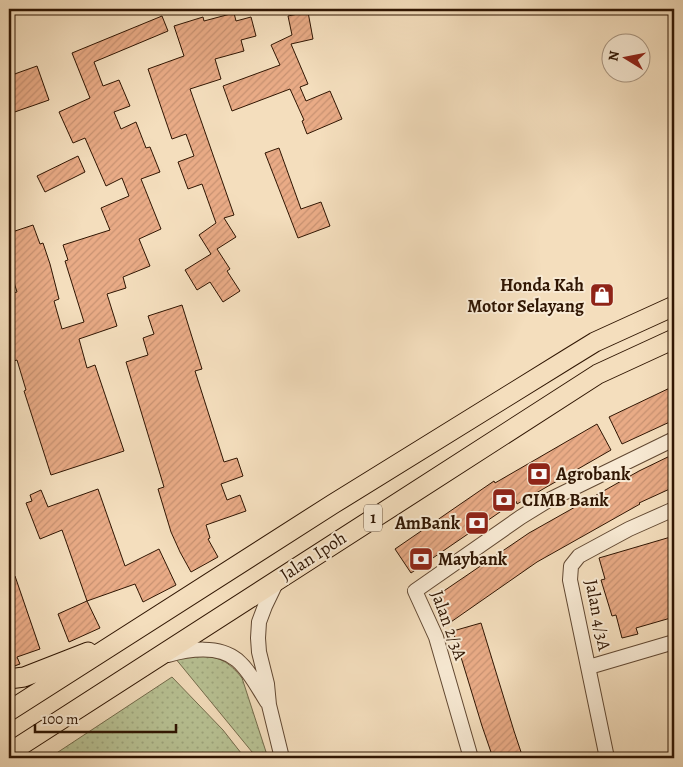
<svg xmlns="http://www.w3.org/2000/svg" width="683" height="767" viewBox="0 0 683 767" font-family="Alegreya,serif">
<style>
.grass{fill:url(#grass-dots);stroke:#746c4c}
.building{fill:url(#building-hatch);stroke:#301603}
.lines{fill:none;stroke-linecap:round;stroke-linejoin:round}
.minor-casing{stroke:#614832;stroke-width:16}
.highway-casing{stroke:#301603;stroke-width:21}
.minor{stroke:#f8ead4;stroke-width:14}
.highway{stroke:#f4debd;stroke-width:19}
.labels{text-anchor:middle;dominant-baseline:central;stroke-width:4;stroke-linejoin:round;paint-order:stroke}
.shield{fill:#f8ead4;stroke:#6c5642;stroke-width:1}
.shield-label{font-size:16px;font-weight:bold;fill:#301603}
.poi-label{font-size:18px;font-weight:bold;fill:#301603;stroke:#f8ead4;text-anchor:start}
.street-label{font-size:18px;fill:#301603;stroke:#f8ead4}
</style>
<defs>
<pattern id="grass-dots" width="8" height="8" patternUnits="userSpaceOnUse" patternTransform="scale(1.25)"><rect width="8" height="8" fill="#b8c294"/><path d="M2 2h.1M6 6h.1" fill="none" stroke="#9ea67e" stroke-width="1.8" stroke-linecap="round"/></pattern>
<pattern id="building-hatch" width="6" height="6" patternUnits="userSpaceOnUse" patternTransform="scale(1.25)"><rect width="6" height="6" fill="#e9ab86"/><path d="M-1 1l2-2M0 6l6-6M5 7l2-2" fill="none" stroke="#c89272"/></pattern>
</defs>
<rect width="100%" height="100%" fill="#f4debd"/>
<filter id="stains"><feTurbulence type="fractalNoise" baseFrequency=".004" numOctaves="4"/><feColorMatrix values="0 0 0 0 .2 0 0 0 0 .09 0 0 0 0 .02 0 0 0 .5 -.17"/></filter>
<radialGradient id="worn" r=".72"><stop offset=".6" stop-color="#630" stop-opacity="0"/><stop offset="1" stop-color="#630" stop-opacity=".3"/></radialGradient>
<path class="grass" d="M198 655C220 657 228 661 242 678L268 758H257L175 658Z
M172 677 223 730 245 758H49Z"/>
<path class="building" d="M308 12 313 39 291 44 308 84 300 87 306 101 330 91 342 119 307 134 302 121 304 120 290 89 232 111 223 86 280 65 271 45 292 35 288 16Z
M234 13 236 21 251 17 256 36 241 40 244 51 215 59 221 79 190 89 234 215 224 218 236 237 217 249 230 269 227 271 240 291 223 302 210 282 197 290 185 270 211 254 199 235 216 223 202 184 188 189 178 162 194 156 186 134 172 139 148 69 184 56 174 26 203 17 204 21Z
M162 16 168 31 94 62 103 86 119 80 130 106 114 112 121 129 136 122 146 148 150 147 160 172 141 179 161 229 139 239 150 266 123 277 126 288 107 294 117 326 79 339 87 368 95 365 124 451 51 475 24 391 26 390 17 360 14 361 9 343V336L13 335 9 321V294L17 292 12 276 9 277V233L33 225 40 244 43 243 50 264 59 299 54 301 62 329 84 322 65 261 68 260 63 245 110 230 101 208 129 196 122 178 106 186 85 138 73 143 59 112 90 98 72 53Z
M37 66 49 100 9 114V76Z
M279 148 301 209 321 202 330 226 298 238 265 153Z
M78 156 85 172 45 192 37 176Z
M182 305 202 369 195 371 224 462 237 458 243 476 221 484 227 500 240 495 246 511 206 525 210 538 208 539 218 557 191 572 180 552 171 532 158 489 164 487 126 362 148 355 143 338 154 334 148 316Z
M674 386V420L622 444 609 417Z
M597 424 611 450 517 504 516 501 411 573 395 549 494 481 495 483Z
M674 454V487L639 503 640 504 537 562 448 624 432 599 529 533 639 471Z
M98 489 125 566 159 549 176 585 143 602 135 584 87 601 62 530 40 539 26 503 32 501 30 495 41 490 48 507Z
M674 536V617L636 628 638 634 622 638 616 615 612 616 601 580 605 579 599 558Z
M15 576 40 649 17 657 20 664 9 668V578Z
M87 601 100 628 69 642 58 614Z
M481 623 514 731 523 758H493L482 726 453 631Z"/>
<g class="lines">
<defs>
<path id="minor" d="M277 581 265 606 259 622 258 638 259 652 267 684 269 705 282 758
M168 655C189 649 219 645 237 660 250 671 258 688 267 702
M589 667 674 642
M471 758 436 637 415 591 521 517 547 501 674 439
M607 758 570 580 571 566 579 556 629 529 674 509"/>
<path id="highway" d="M9 679 24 677 88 652
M9 711 333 504 569 358 595 342 674 306
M9 753 598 374 674 339"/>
</defs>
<use href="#minor" class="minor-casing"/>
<use href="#highway" class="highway-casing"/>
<use href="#minor" class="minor"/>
<use href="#highway" class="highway"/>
</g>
<defs>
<symbol id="shop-square" viewBox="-11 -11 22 22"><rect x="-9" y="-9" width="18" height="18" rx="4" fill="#8f2418" stroke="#f8ead4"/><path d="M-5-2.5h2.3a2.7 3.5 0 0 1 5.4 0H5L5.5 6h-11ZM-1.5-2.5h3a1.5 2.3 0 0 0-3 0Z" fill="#fff"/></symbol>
<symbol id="bank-square" viewBox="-11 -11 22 22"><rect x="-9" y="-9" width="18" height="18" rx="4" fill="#8f2418" stroke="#f8ead4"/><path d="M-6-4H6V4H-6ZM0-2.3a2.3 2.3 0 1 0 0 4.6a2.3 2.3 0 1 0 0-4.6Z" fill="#fff"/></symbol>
</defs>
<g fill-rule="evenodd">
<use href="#shop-square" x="588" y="281" width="28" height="28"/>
<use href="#bank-square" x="525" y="460" width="28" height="28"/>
<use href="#bank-square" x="490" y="486" width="28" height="28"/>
<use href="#bank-square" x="463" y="509" width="28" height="28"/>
<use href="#bank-square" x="407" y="545" width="28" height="28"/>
</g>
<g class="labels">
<rect class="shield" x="364" y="504.5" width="18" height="27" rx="4"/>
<g class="shield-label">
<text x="373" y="518">1</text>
</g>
<g class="poi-label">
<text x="584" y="285" text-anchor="end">Honda Kah<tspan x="584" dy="21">Motor Selayang</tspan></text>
<text x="556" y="474">Agrobank</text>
<text x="522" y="500">CIMB Bank</text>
<text x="460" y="523" text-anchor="end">AmBank</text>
<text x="438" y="559">Maybank</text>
</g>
<g class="street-label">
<text transform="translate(313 556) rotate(-33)">Jalan Ipoh</text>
<text transform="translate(598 615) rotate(79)">Jalan 4/3A</text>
<text transform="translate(449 625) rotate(70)">Jalan 2/3A</text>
</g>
</g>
<rect width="683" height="767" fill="none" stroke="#f4debd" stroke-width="30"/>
<rect x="10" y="10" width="663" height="747" fill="none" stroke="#301603" stroke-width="2.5"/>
<rect x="15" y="15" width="653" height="737" fill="none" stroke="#301603"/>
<g transform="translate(626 58) rotate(280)"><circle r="24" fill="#f8ead4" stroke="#a89580"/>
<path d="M0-4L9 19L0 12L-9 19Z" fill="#8f2418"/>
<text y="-8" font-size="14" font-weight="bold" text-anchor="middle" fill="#301603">N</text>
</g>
<path d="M35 724v8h141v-8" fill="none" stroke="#301603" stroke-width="2.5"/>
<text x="42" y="724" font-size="15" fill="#301603" stroke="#f8ead4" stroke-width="4" paint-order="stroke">100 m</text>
<rect width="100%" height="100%" filter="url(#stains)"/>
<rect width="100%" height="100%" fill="url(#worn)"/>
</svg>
